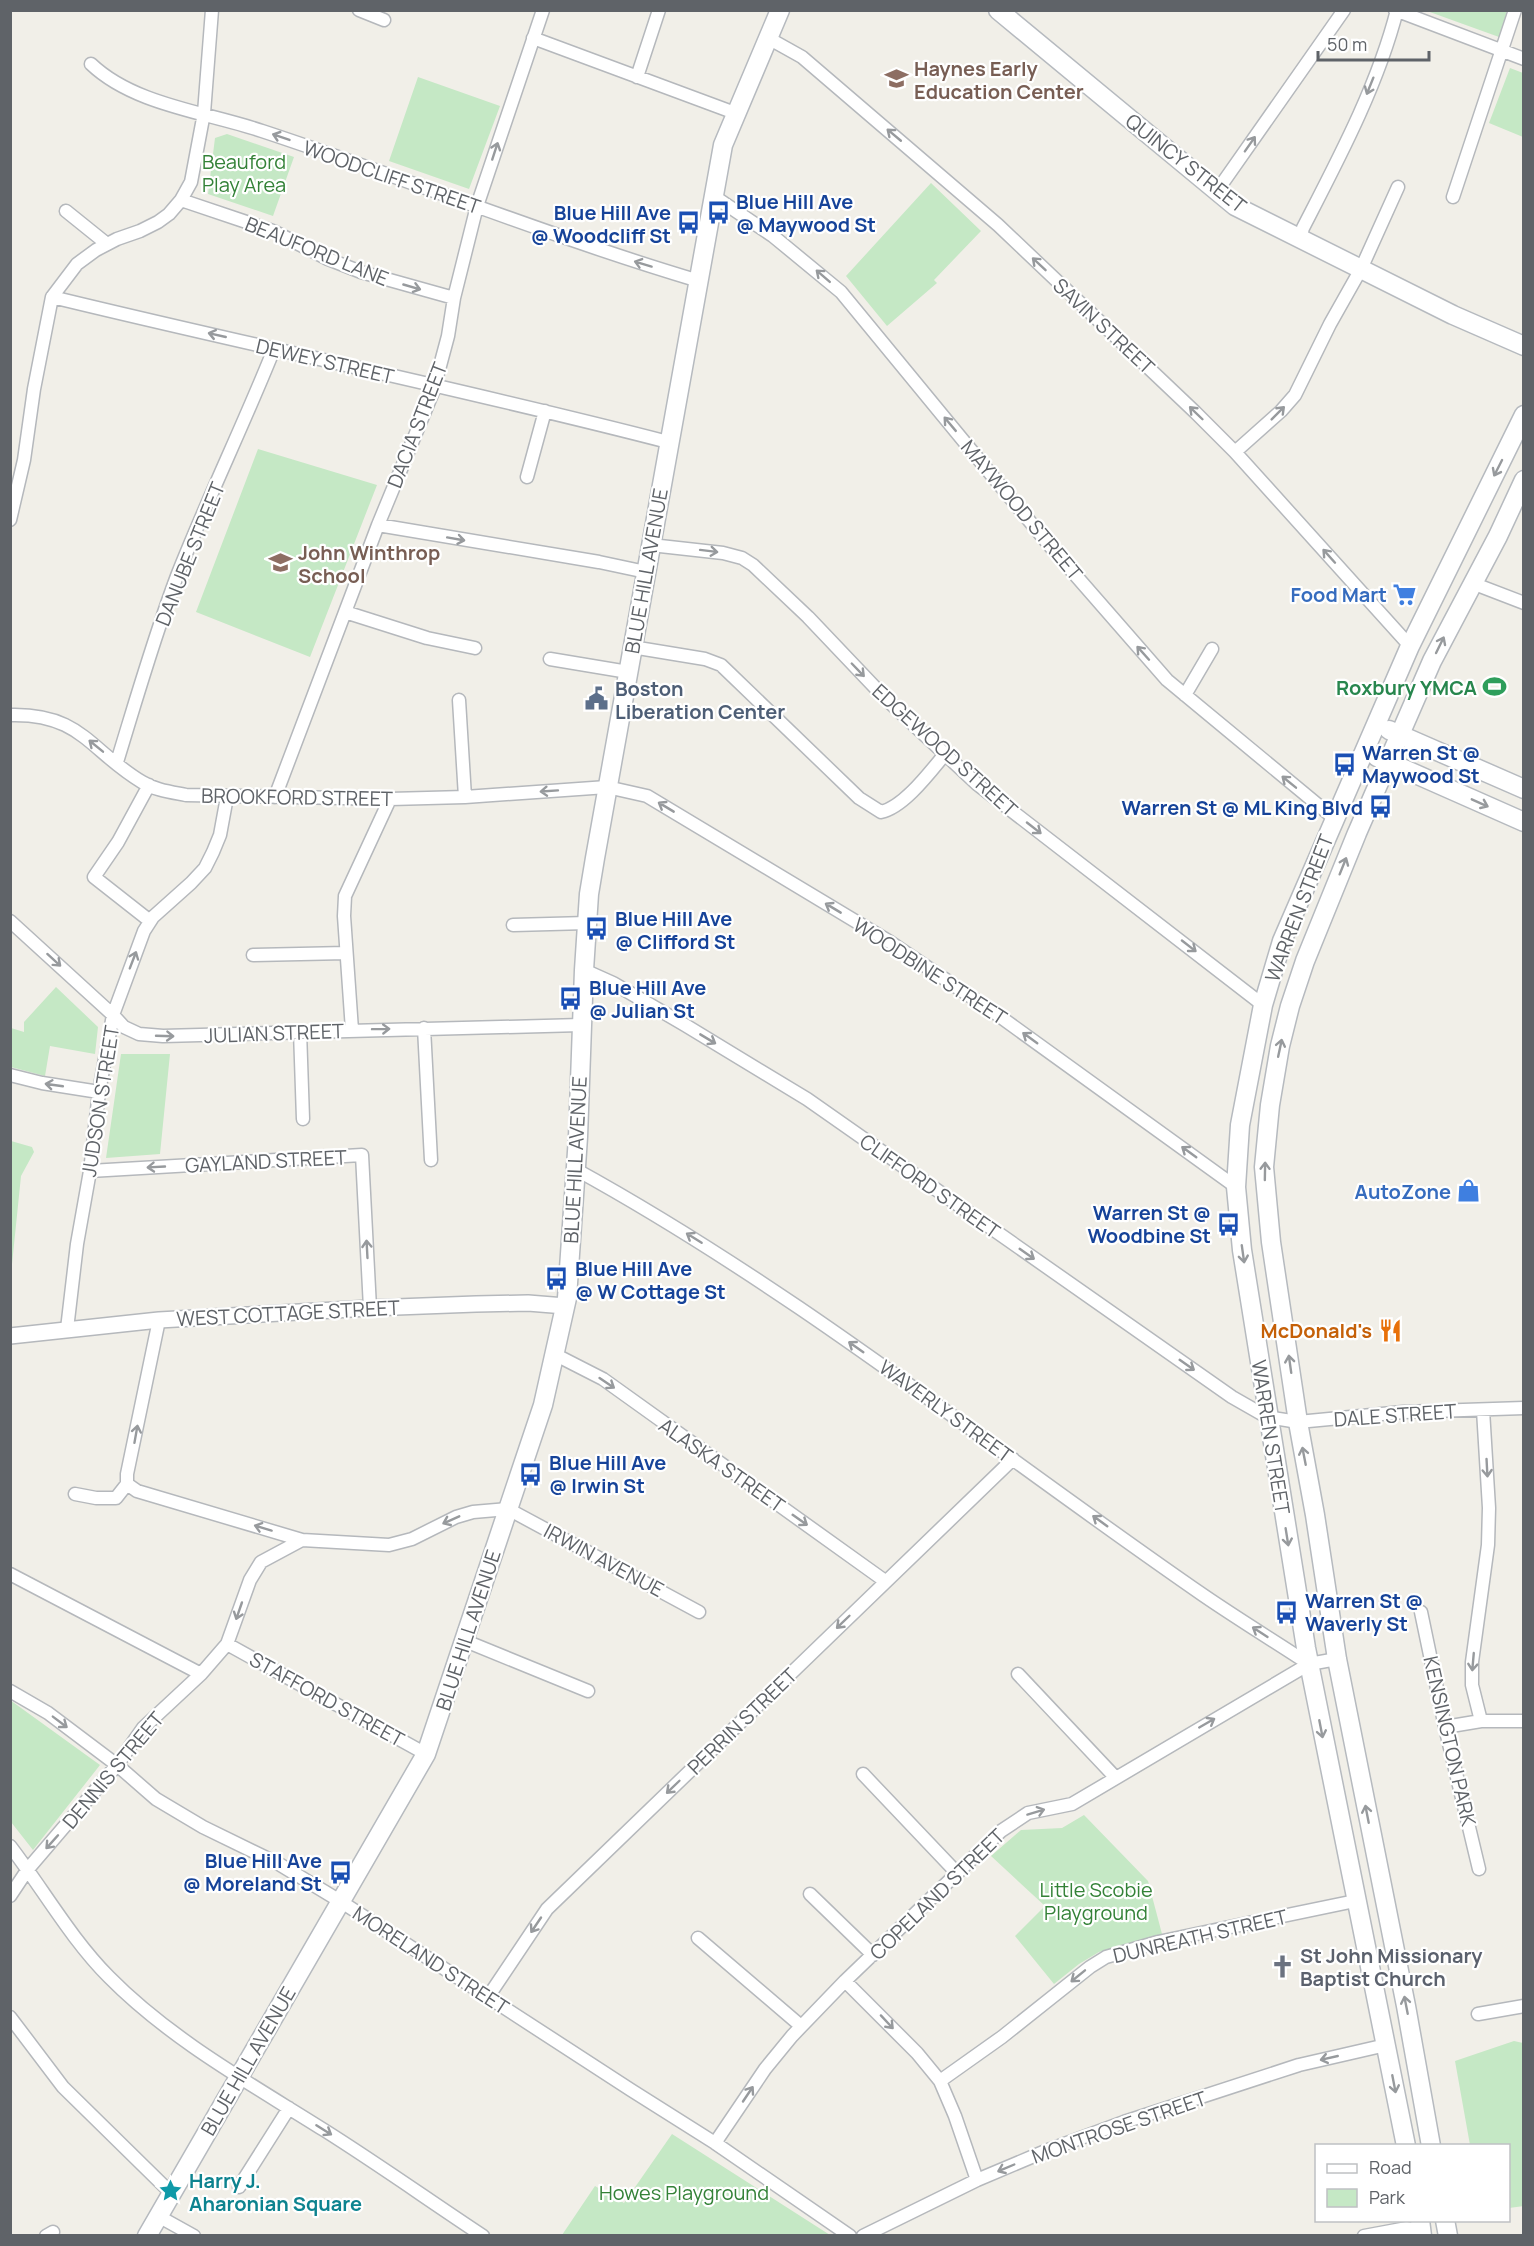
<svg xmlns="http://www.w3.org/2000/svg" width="1534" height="2246" viewBox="0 0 1534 2246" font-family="Manrope,sans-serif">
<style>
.green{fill:#c5e8c5}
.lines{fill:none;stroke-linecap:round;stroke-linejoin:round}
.minor-casing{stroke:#b5b8bc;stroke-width:15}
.tertiary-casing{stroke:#b5b8bc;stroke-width:18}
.secondary-casing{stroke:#b6babf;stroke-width:21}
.minor{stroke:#fff;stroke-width:12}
.tertiary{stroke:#fff;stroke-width:15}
.secondary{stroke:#fff;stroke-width:18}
.oneway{stroke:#979a9d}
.labels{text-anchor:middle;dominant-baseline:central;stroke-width:4.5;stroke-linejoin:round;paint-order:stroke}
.education-label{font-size:20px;font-weight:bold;fill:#785e54;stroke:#fff;text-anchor:start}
.park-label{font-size:20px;fill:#348238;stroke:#fff}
.street-label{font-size:20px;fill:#5f6368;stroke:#fff}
.transit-label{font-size:20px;font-weight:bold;fill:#164399;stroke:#fff;text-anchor:start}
.shop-label{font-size:20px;font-weight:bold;fill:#366cbe;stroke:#fff;text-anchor:end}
.leisure-label{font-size:20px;font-weight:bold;fill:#27864d;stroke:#fff;text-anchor:end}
.service-label{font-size:20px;font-weight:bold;fill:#4e5e75;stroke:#fff;text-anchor:start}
.food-label{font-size:20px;font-weight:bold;fill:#c56008;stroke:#fff;text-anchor:end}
.worship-label{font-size:20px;font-weight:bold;fill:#5b616d;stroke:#fff;text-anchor:start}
.culture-label{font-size:20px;font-weight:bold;fill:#0d838f;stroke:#fff;text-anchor:start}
</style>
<rect width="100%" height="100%" fill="#f1efe8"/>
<path class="green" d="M1427 11 1507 10V11L1499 37Z
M1510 68 1523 73V137L1489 123Z
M418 77 500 106 469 189 389 161Z
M227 134 294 157 273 216 208 194 215 138Z
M931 183 981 231 934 280 937 283 887 326 846 276Z
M258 449 377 485 310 657 196 612Z
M56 987 98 1027 95 1054 50 1046 45 1076 11 1067V1028L24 1032V1022Z
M121 1054H170L160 1154 106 1158Z
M11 1141 32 1147 34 1152 21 1176 11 1274Z
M10 1700 100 1765 33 1850 11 1822Z
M1084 1815 1148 1881 1162 1934 1099 1952 1079 1964 1054 1984 1015 1936 1045 1906 991 1856 1021 1830 1062 1828Z
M1514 2041 1523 2043 1524 2206 1509 2208 1508 2146 1470 2145 1455 2061Z
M672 2134 830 2235H562L595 2186 624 2203Z"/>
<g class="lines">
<defs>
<path id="minor" d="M359 10 384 20
M1395 10 1524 59
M533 38 735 113
M768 38 802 57 998 225 1195 412 1235 452 1410 646
M91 64C134 105 206 112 262 131 408 179 551 237 699 281
M637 77 659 10
M1217 191 1344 10
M715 197 773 236 841 292 1050 546 1167 680 1335 819
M1453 197 1515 10
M181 200 273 231 328 259 361 272 454 298
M66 211 107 244
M1300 239 1303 228C1338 160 1378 85 1397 10
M52 297C257 347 464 389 668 442
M1235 452 1281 411 1295 395 1330 324 1361 269 1398 187
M527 477 545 411
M10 520 24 460 34 389 52 297 77 264 96 250 117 239 140 231 158 222 169 214 181 200 191 182 204 113 212 10
M378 525 599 562 646 572
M651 545 723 553 742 558 753 565 808 617 885 698 977 784 1263 1005
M1472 583 1524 603
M345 612 427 638 475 648
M632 647 705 659 721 665 859 798 881 812C904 807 930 772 945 754
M550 659 628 672
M1185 695 1212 649
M459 700 465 797
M10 715C81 713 90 751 142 782 155 790 171 792 186 795L390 799 465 797 607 787 647 796 890 942 995 1013 1236 1187
M117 762C136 700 154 637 177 576 207 500 243 426 274 349
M149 785 118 842 94 877 150 921
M275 797 378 525 433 392 448 336 454 298 477 206 543 10
M10 921 113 1015 124 1027 139 1034 163 1036 581 1025
M513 925 587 923
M253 955 346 953
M584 970 613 983 685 1025 807 1099 1232 1397 1267 1417 1298 1422 1403 1412 1524 1408
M424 1028 431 1160
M352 1030 344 916 345 896 390 799
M300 1031 303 1119
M10 1075 42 1083 99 1092
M575 1169C797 1291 994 1451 1203 1595 1238 1619 1274 1641 1309 1664
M90 1171 362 1155 370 1308
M159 1320 127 1474V1484L137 1491 302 1540 389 1545 412 1539 456 1517 473 1512 508 1509 699 1612
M67 1329 77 1244 90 1171 99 1092 113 1015 144 931 153 917 191 883 205 868 213 852 220 835 227 797
M556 1355 603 1379 885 1581
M75 1494 96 1498H116L127 1484
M10 1574 201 1674
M1421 1612 1445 1727 1479 1869
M463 1640 588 1691
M227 1644 426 1754
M1018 1674 1115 1777
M10 1691 48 1713 117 1765 156 1799 203 1827 279 1864 340 1901 631 2090 715 2143 850 2236
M1481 1721 1472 1685V1662L1488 1545 1489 1508 1483 1410
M1445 1727 1481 1721H1524
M863 1774 957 1873
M10 1846C43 1889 71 1939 109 1977 170 2039 251 2084 324 2130 378 2164 430 2201 483 2236
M810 1894 873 1955
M10 1896 28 1869 117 1765 143 1728 201 1674 227 1644 250 1580 261 1562 302 1540
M698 1938 801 2026
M845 1981 917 2053 940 2081 955 2116 977 2180
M488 1997 547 1909 1013 1459
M1478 2014 1524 2006
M10 2017 63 2087 171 2193
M940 2081 1002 2037 1090 1967 1106 1957 1158 1942 1355 1901
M715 2143 765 2069 792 2036 845 1981 1001 1831 1028 1813 1072 1804 1309 1664 1337 1659
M239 2187 289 2108
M158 2216 194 2236
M46 2236 53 2232
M863 2236 977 2180 1048 2150 1124 2122 1299 2065 1386 2045
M1364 2236 1407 2228 1421 2231"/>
<path id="tertiary" d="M10 1336 159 1320 370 1308 476 1304 528 1303 565 1306"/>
<path id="secondary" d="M998 10 1235 206 1453 315 1524 346
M1389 730 1524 789
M1377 757 1524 822
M1406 2146 1306 1648 1242 1250 1236 1187 1240 1125 1263 1005 1282 941 1410 646 1524 415
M1431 2146 1406 2006 1337 1659 1315 1515 1298 1422 1271 1242 1264 1167 1270 1105 1280 1046 1290 1006 1305 961 1357 833 1432 661 1498 536 1524 480
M1420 2220 1422 2236
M1445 2220 1448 2236
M147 2236 426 1754 543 1405 567 1298 578 1137 584 970 589 894 595 858 723 145 780 10"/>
</defs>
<use href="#minor" class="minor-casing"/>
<use href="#tertiary" class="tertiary-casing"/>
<use href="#secondary" class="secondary-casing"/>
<use href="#minor" class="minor"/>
<use href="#tertiary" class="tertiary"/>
<use href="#secondary" class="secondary"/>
</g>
<defs><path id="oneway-shaft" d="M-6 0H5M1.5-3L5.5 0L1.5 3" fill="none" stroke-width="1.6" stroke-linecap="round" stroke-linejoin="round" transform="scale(1.5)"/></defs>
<g class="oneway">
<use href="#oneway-shaft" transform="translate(1370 86) rotate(112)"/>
<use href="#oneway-shaft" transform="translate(894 135) rotate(-140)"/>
<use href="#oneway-shaft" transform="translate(281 137) rotate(-161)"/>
<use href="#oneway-shaft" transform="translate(1250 144) rotate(-55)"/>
<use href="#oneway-shaft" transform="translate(495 151) rotate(-72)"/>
<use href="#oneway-shaft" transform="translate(643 264) rotate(-163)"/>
<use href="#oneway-shaft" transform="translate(1039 264) rotate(-137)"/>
<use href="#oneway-shaft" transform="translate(823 276) rotate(-139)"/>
<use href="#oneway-shaft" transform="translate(412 287) rotate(16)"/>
<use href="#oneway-shaft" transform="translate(217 335) rotate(-167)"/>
<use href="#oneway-shaft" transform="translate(1196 413) rotate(-136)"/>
<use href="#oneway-shaft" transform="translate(1278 413) rotate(-45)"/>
<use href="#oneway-shaft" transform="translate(950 424) rotate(-130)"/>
<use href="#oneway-shaft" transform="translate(1498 468) rotate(117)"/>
<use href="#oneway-shaft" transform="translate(456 539) rotate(10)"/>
<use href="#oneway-shaft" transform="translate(709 551) rotate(7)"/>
<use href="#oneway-shaft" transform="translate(1329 556) rotate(-132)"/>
<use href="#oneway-shaft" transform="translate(1440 645) rotate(-64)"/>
<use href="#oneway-shaft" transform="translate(1143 653) rotate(-132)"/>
<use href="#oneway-shaft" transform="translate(858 670) rotate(46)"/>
<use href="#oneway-shaft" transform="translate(96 746) rotate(-141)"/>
<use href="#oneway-shaft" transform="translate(1289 782) rotate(-141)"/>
<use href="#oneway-shaft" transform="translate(549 791) rotate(176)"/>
<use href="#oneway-shaft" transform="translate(1480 803) rotate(24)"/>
<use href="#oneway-shaft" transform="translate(666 807) rotate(-149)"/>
<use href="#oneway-shaft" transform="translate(1034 828) rotate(38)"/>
<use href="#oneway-shaft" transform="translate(1343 866) rotate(-68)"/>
<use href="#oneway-shaft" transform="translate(833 908) rotate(-149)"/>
<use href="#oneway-shaft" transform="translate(1189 946) rotate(38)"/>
<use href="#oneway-shaft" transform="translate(54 960) rotate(42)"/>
<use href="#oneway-shaft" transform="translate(133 960) rotate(-69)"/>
<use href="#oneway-shaft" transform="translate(381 1029) rotate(-1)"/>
<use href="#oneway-shaft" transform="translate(165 1036) rotate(2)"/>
<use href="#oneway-shaft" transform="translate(1030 1038) rotate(-144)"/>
<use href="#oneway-shaft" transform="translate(708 1039) rotate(31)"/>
<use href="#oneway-shaft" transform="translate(1280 1048) rotate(-78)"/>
<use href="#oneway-shaft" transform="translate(54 1085) rotate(-172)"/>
<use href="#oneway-shaft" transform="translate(1189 1152) rotate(-144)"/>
<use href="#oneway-shaft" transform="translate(156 1167) rotate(177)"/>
<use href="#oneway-shaft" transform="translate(1265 1171) rotate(-89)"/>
<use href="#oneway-shaft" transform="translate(694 1238) rotate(-148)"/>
<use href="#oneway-shaft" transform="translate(367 1249) rotate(-93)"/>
<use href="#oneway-shaft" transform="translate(1027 1254) rotate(35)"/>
<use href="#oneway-shaft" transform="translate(1243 1254) rotate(82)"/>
<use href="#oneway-shaft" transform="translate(856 1347) rotate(-145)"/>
<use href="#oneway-shaft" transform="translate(1290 1364) rotate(-98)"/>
<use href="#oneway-shaft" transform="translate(1187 1365) rotate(35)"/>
<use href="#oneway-shaft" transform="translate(607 1383) rotate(34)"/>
<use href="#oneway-shaft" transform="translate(136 1434) rotate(-80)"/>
<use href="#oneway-shaft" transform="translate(1304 1456) rotate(-101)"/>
<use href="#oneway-shaft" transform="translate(1487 1468) rotate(87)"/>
<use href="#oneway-shaft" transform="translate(451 1520) rotate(156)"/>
<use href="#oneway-shaft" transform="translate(800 1520) rotate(35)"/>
<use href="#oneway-shaft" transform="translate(1100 1521) rotate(-144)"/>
<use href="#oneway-shaft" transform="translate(263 1528) rotate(-163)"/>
<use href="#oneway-shaft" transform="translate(1287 1537) rotate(81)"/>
<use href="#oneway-shaft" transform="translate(239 1611) rotate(109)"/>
<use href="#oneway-shaft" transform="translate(843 1622) rotate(136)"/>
<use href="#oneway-shaft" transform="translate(1260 1632) rotate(-147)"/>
<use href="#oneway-shaft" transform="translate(1473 1662) rotate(95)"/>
<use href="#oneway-shaft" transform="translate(60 1722) rotate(37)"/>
<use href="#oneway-shaft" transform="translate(1207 1723) rotate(-30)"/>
<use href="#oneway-shaft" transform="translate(1321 1729) rotate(79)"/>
<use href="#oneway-shaft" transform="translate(673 1787) rotate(136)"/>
<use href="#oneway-shaft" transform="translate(1036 1812) rotate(-17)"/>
<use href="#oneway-shaft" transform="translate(1367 1814) rotate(-101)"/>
<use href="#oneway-shaft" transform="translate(52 1842) rotate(132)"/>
<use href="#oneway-shaft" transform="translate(536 1925) rotate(124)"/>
<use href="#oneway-shaft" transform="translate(1078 1976) rotate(141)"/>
<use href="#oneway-shaft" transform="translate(1406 2005) rotate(-101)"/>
<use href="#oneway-shaft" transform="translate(887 2022) rotate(47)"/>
<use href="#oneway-shaft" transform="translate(1329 2058) rotate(167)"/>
<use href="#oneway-shaft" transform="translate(1394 2084) rotate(79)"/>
<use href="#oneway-shaft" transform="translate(748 2094) rotate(-56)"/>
<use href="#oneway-shaft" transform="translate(324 2130) rotate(32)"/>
<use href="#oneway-shaft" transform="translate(1006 2168) rotate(157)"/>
</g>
<defs>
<symbol id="school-bare" viewBox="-9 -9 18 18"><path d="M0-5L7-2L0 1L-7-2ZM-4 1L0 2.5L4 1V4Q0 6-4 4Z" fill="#8d6e63" stroke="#fff" stroke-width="2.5" paint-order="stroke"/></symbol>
<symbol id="bus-bare" viewBox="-9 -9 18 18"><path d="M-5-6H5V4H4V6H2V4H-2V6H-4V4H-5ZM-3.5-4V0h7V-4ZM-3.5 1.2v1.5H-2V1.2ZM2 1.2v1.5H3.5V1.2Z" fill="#1a4fb4" stroke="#fff" stroke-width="2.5" paint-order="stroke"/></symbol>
<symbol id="supermarket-bare" viewBox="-9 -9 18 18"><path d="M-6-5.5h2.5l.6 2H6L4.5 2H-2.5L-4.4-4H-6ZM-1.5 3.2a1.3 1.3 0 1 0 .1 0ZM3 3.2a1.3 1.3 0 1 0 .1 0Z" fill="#3f7fe0" stroke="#fff" stroke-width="2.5" paint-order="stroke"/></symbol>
<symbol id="stadium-bare" viewBox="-9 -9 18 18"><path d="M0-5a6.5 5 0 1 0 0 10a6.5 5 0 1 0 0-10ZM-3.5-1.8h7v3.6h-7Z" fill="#2e9e5b" stroke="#fff" stroke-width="2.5" paint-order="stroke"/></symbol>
<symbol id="civic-bare" viewBox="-9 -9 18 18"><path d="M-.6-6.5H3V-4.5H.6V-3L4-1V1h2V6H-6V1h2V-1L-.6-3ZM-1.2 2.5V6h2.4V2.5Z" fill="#5c6f8a" stroke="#fff" stroke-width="2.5" paint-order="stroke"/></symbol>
<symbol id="shop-bare" viewBox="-9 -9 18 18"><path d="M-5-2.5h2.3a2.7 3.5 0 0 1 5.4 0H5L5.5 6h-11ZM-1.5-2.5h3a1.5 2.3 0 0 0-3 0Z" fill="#3f7fe0" stroke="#fff" stroke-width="2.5" paint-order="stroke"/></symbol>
<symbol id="restaurant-bare" viewBox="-9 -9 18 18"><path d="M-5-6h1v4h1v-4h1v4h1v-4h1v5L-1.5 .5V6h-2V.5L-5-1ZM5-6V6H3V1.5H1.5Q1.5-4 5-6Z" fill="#e8710a" stroke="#fff" stroke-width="2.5" paint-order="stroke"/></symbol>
<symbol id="church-bare" viewBox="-9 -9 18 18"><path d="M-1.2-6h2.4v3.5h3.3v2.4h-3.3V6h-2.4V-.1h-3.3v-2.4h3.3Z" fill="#6b7280" stroke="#fff" stroke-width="2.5" paint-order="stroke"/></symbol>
<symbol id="sight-bare" viewBox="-9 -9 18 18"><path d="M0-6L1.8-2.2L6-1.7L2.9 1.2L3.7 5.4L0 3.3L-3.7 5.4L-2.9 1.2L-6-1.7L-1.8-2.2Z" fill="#0f9aa8" stroke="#fff" stroke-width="2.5" paint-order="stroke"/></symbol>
</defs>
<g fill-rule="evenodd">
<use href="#school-bare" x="880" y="62" width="33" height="33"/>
<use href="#bus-bare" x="702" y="196" width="33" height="33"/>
<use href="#bus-bare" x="672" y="206" width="33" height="33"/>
<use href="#school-bare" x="264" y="546" width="33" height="33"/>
<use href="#supermarket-bare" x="1388" y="578" width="33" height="33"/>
<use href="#stadium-bare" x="1478" y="670" width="33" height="33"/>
<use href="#civic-bare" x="580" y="682" width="33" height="33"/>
<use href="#bus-bare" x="1328" y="748" width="33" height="33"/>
<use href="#bus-bare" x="1364" y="790" width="33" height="33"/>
<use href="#bus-bare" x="580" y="912" width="33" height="33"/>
<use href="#bus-bare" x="554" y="982" width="33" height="33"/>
<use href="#shop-bare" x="1452" y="1174" width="33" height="33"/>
<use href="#bus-bare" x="1212" y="1208" width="33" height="33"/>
<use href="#bus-bare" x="540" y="1262" width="33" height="33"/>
<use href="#restaurant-bare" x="1374" y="1314" width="33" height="33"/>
<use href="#bus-bare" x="514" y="1458" width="33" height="33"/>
<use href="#bus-bare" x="1270" y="1596" width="33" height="33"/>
<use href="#bus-bare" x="324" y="1856" width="33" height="33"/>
<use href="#church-bare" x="1266" y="1950" width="33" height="33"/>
<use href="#sight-bare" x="154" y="2174" width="33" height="33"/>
</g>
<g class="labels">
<g class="education-label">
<text x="914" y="68">Haynes Early<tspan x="914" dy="23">Education Center</tspan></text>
<text x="298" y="552">John Winthrop<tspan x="298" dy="23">School</tspan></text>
</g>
<g class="park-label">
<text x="244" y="161">Beauford<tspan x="244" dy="23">Play Area</tspan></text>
<text x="1096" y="1889">Little Scobie<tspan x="1096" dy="23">Playground</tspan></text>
<text x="684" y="2192">Howes Playground</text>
</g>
<g class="street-label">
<text transform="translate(1186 163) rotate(38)">QUINCY STREET</text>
<text transform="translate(392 177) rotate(19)">WOODCLIFF STREET</text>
<text transform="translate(317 251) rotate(22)">BEAUFORD LANE</text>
<text transform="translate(1104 326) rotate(43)">SAVIN STREET</text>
<text transform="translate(325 361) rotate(13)">DEWEY STREET</text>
<text transform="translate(417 425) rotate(-69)">DACIA STREET</text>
<text transform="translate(1022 510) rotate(50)">MAYWOOD STREET</text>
<text transform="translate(190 554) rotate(-68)">DANUBE STREET</text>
<text transform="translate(646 571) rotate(-80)">BLUE HILL AVENUE</text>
<text transform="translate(945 750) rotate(42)">EDGEWOOD STREET</text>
<text transform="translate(297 797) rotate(1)">BROOKFORD STREET</text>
<text transform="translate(1299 908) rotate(-69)">WARREN STREET</text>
<text transform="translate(930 971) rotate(33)">WOODBINE STREET</text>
<text transform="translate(274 1033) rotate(-2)">JULIAN STREET</text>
<text transform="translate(100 1101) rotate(-81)">JUDSON STREET</text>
<text transform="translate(575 1160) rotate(-87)">BLUE HILL AVENUE</text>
<text transform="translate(266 1161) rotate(-3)">GAYLAND STREET</text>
<text transform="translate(930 1186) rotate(35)">CLIFFORD STREET</text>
<text transform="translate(288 1313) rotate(-3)">WEST COTTAGE STREET</text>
<text transform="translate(946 1411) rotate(36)">WAVERLY STREET</text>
<text transform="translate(1395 1415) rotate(-4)">DALE STREET</text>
<text transform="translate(1271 1437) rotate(81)">WARREN STREET</text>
<text transform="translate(722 1465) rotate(35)">ALASKA STREET</text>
<text transform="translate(604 1560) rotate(28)">IRWIN AVENUE</text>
<text transform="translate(468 1630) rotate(-72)">BLUE HILL AVENUE</text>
<text transform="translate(327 1699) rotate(29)">STAFFORD STREET</text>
<text transform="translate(742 1721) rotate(-44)">PERRIN STREET</text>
<text transform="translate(1450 1741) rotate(77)">KENSINGTON PARK</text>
<text transform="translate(113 1770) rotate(-50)">DENNIS STREET</text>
<text transform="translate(937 1894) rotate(-44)">COPELAND STREET</text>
<text transform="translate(1200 1936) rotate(-13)">DUNREATH STREET</text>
<text transform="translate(431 1960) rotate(33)">MORELAND STREET</text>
<text transform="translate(248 2061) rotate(-60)">BLUE HILL AVENUE</text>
<text transform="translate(1119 2127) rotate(-19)">MONTROSE STREET</text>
</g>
<g class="transit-label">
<text x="736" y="201">Blue Hill Ave<tspan x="736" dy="23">@ Maywood St</tspan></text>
<text x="671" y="212" text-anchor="end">Blue Hill Ave<tspan x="671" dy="23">@ Woodcliff St</tspan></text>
<text x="1362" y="752">Warren St @<tspan x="1362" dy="23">Maywood St</tspan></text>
<text x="1363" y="807" text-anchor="end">Warren St @ ML King Blvd</text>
<text x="615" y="918">Blue Hill Ave<tspan x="615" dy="23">@ Clifford St</tspan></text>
<text x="589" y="987">Blue Hill Ave<tspan x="589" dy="23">@ Julian St</tspan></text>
<text x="1211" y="1212" text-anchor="end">Warren St @<tspan x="1211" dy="23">Woodbine St</tspan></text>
<text x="575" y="1268">Blue Hill Ave<tspan x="575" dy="23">@ W Cottage St</tspan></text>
<text x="549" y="1462">Blue Hill Ave<tspan x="549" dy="23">@ Irwin St</tspan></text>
<text x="1305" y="1600">Warren St @<tspan x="1305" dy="23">Waverly St</tspan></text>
<text x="322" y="1860" text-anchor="end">Blue Hill Ave<tspan x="322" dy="23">@ Moreland St</tspan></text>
</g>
<g class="shop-label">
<text x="1387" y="594">Food Mart</text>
<text x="1451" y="1191">AutoZone</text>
</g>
<g class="leisure-label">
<text x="1477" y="687">Roxbury YMCA</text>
</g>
<g class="service-label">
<text x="615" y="688">Boston<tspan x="615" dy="23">Liberation Center</tspan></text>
</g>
<g class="food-label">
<text x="1372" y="1330">McDonald's</text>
</g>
<g class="worship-label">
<text x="1300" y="1955">St John Missionary<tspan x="1300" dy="23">Baptist Church</tspan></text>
</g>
<g class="culture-label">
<text x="189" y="2180">Harry J.<tspan x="189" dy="23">Aharonian Square</tspan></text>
</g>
</g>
<rect width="1534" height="2246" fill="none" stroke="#5f6368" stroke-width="24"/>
<rect x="1315" y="2144" width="195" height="78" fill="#ffffff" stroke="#bfc1c3" stroke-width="1.5"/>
<rect x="1327" y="2164" width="30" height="9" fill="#ffffff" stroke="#bfc1c3" stroke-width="1.5"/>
<text x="1369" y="2174" font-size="18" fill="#5f6368">Road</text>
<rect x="1327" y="2189" width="30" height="18" fill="#c5e8c5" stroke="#bfc1c3" stroke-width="1.5"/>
<text x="1369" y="2204" font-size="18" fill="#5f6368">Park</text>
<path d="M1318 51v9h111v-9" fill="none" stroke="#5f6368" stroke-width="3"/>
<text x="1327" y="51" font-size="18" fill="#5f6368" stroke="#ffffff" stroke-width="4.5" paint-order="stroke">50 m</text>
</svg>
